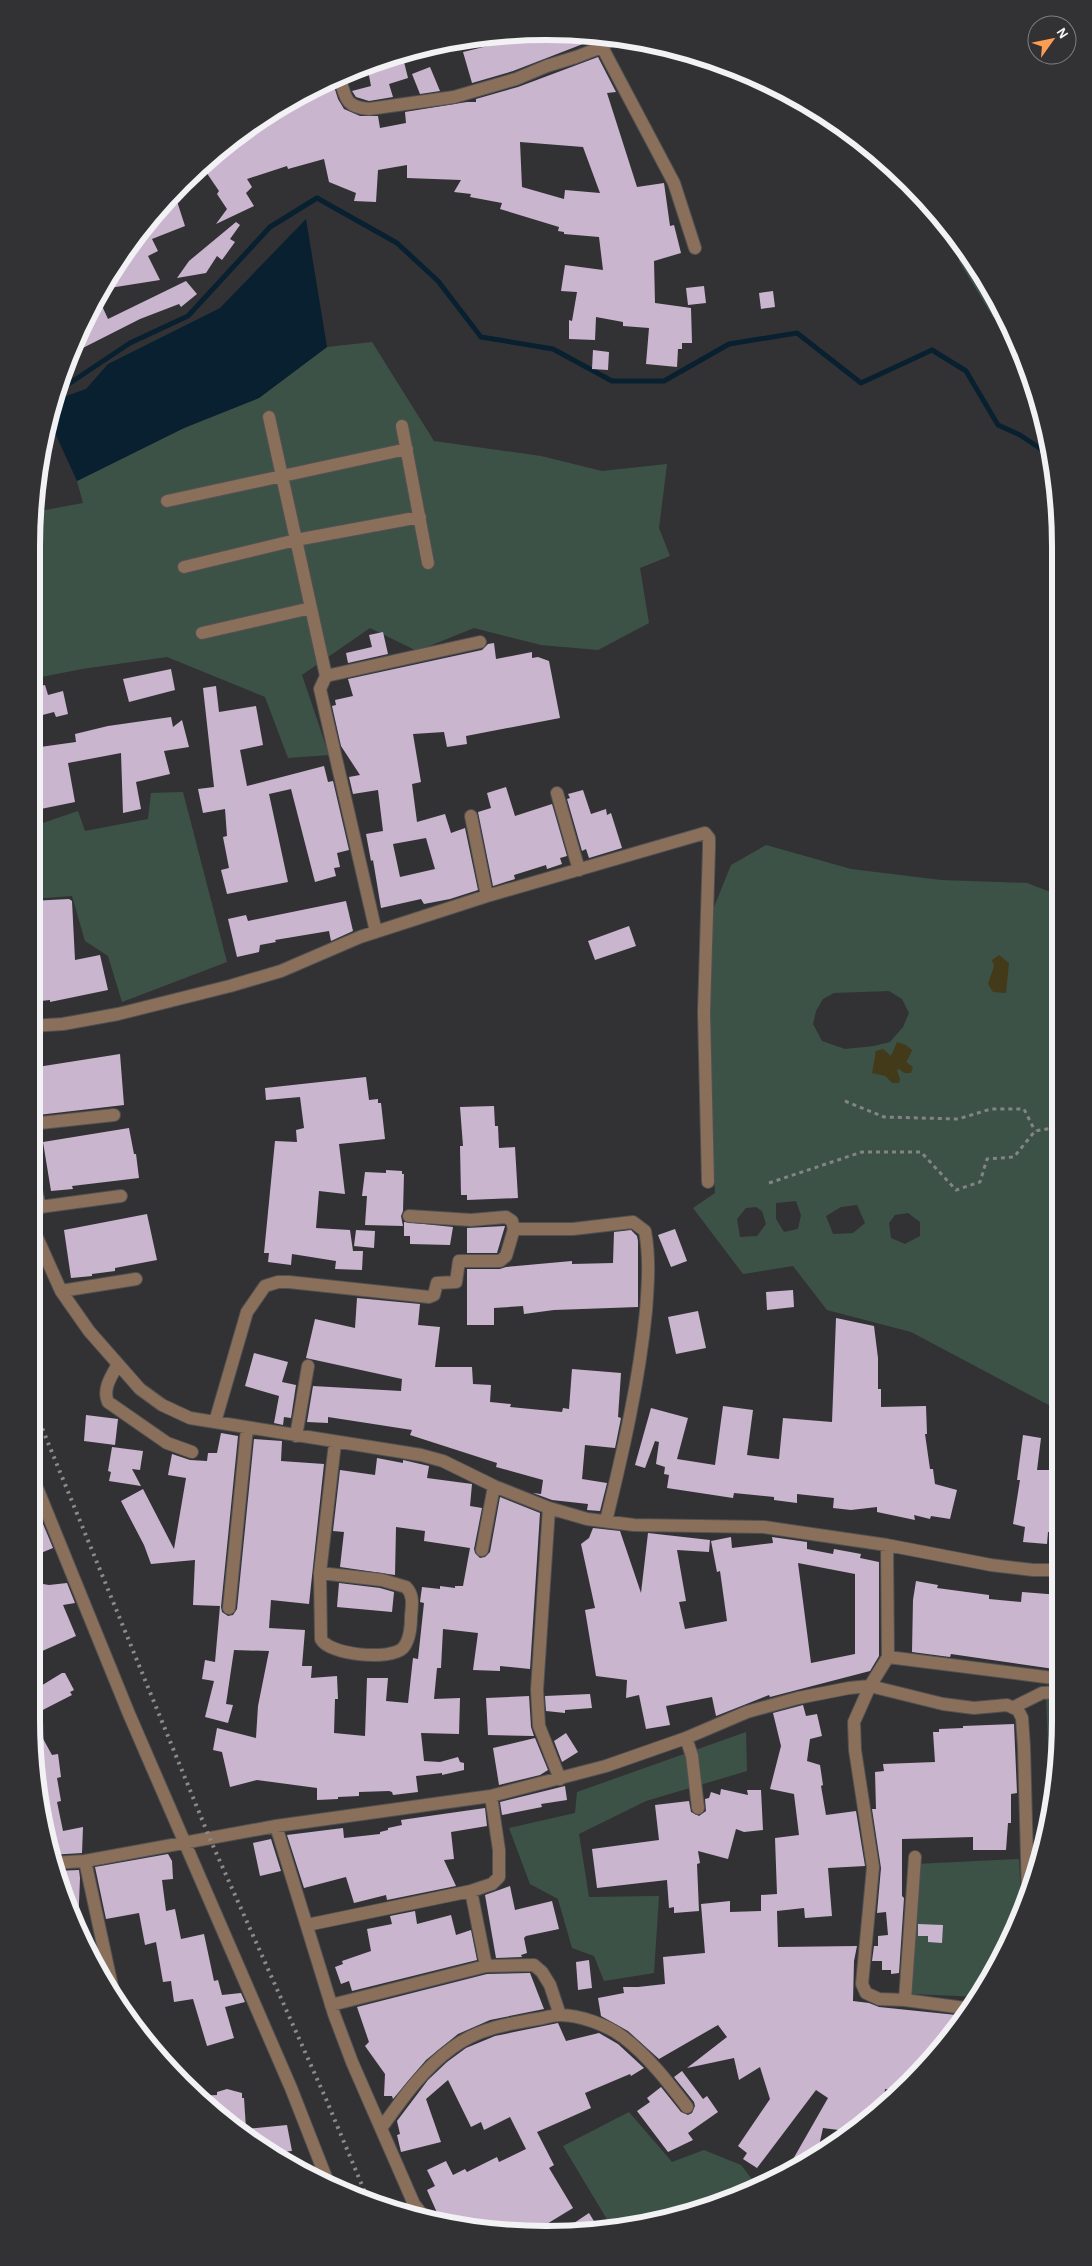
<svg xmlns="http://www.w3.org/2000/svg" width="1092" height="2266" viewBox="0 0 1092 2266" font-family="'Alegreya Sans',sans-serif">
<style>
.green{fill:#3d5247;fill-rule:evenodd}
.sand{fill:#423a19}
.water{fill:#08202f}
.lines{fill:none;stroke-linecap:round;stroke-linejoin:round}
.stream{stroke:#08202f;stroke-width:5}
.building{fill:#cab5cf;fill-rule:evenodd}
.minor-casing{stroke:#515154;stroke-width:14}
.path{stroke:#848486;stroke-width:3;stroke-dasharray:4 4;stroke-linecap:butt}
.minor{stroke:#8a6f5a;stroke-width:12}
.rail{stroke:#8a8a8c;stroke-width:4;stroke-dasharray:2.5 5;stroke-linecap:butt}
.rim{fill:none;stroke:#f2f2f4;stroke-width:6}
</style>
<rect width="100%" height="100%" fill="#323235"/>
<path class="green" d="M959 241 1006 322 993 317 959 261Z
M372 342 434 441 541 456 602 471 667 464 659 528 670 556 640 568 649 623 598 650 541 645 474 628 417 651 370 628 302 675 329 755 288 758 265 697 167 657 82 669 31 679V546L35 512 83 503 77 481 184 428 259 398 327 347Z
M183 792 227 962 122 1002 108 956 85 941 72 896 31 899V827L78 811 85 831 148 819 151 793Z
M766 845 851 869 941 880 1027 883 1058 895 1060 1411 911 1332 827 1310 793 1266 743 1274 693 1208 715 1193 710 1063 712 912 731 865ZM889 991 902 999 909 1013 903 1027 890 1042 874 1046 845 1049 822 1041 813 1024 816 1011 823 999 834 993ZM912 1050 906 1062 896 1070 893 1083C883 1074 874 1064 876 1051L891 1056ZM796 1201 801 1215 798 1229 784 1232 776 1219V1203ZM857 1205 865 1223 853 1233 833 1234 826 1216 841 1207ZM756 1207 762 1211 766 1224 757 1236 740 1237 737 1219 746 1208ZM908 1213 920 1222V1236L905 1244 891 1238 889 1223 895 1215Z
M1061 1695V1720L1051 1818 1046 1696Z
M746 1732 747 1771 646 1801 579 1834 589 1897 659 1896 654 1973 604 1981 594 1956 572 1948 558 1899 530 1884 509 1828 575 1813 577 1792Z
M1019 1859 1022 1917 979 1997 912 1994 915 1864Z
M629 2112 672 2162 704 2150 741 2165 758 2187C707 2207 655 2229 599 2231L608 2221 563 2146Z"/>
<path class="sand" d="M999 955 1009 963 1006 993 993 992 988 984 994 966 992 960Z
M897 1042 906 1045 912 1050 906 1062 913 1067 911 1073H904L899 1069 897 1070 900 1079 899 1083H893L885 1076 872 1073 876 1051 883 1049 891 1056Z"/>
<path class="water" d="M306 219 327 347 259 398 184 428 77 481 49 420 55 400 86 389 108 364 220 308Z"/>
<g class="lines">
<path class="stream" d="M59 387 67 385 130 343 188 316 270 227 317 198 397 243 438 281 481 337 553 349 612 381H664L729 344 797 333 861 383 932 350 966 371 998 425 1020 435 1050 455"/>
</g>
<path class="building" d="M546 31 601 37 513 71 472 83 463 52 496 44V36Z
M402 54 408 78 389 84 393 97 369 101 356 97 352 91 371 86 367 65Z
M598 57 616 92 607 93 637 187 664 183 670 226 674 225 681 253 654 261 655 303 691 308 692 343H682V349H678L677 367 646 364 649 328 623 326V322L596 317 595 340 569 339V320L572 321 577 292 561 291 565 265 603 270 599 237 564 234V232L558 231 559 227 500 209 502 203 470 197 471 194 454 192 461 180 407 178V165L378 170 376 202 354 201 356 193 329 182 324 159 288 169 287 166 247 179 252 187 246 193 254 206 216 224 227 209 217 194 219 191 202 166 260 118 332 80 338 99 344 109 360 116H378L380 128 406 123 405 112 467 102H476V99L518 87ZM520 142 583 147 600 193 565 190 564 199 522 187Z
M430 67 440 91 420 94 412 74Z
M174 192 185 226 152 239 158 251 148 256 160 280 103 289 118 260Z
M236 222 240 225 230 239 235 242 222 260 217 256 206 273 177 278 189 261Z
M186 281 197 294 181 307 179 304 140 319 69 355 98 297 108 319Z
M704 286 706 303 688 305 686 288Z
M773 291 775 307 761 309 759 293Z
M593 350 609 352 608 370 592 369Z
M383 632 388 654 348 663 346 653 372 647 369 635Z
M494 643 496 659 532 652V658L538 657 549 661 560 718 466 736 467 744 447 747 444 732 413 734 421 782 412 784 417 822 445 814 451 833 465 828 478 890 450 899 424 904 421 899 381 908 373 860 371 861 366 834 383 831 378 790 353 794 349 777 360 775 341 746 332 706 336 705 335 700 353 696 348 679 482 650 488 644ZM426 838 435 869 400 877 393 844Z
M171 669 175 690 129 702 123 679Z
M45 685 48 695 63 691 68 714 56 717 54 712 31 718V688Z
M216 686 219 712 256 706 263 745 240 750 247 786 324 766 328 782 333 781 349 850 337 853 340 867 334 868 336 876 315 882 291 789 269 794 288 882 227 894 221 870 229 868 223 837 227 836 225 809 203 813 198 789 214 787 203 688Z
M171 717 173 727 182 720 189 747 164 751 170 774 136 782 141 809 123 813 121 753 68 763 75 802 31 811V782L37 781 33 748 76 742 75 734 108 726Z
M506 787 515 816 552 804 567 856 560 858 562 864 547 869 546 865 514 875 515 879 493 886 478 812 491 808 487 793Z
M583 790 591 814 606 809 607 815 611 813 622 848 589 858 586 849 582 851 567 799 570 798 568 794Z
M69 899 72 901 75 960 100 955 108 990 50 1002V1000L31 1002V901Z
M346 901 353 931 331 941 329 931 275 940 276 942 260 945 259 952 237 957 228 919 246 915 248 921Z
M629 926 636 946 595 960 588 941Z
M120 1054 124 1105 38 1115 31 1068Z
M366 1077 369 1100 378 1099V1103H381L385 1139 339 1144 345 1194 319 1191 316 1228 350 1230 353 1251H363L362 1270 335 1269 336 1261 292 1254 291 1265 268 1262 269 1253H264L275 1141 297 1142 296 1130 304 1128 300 1097 266 1100 265 1088Z
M494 1106 495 1126H498L499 1148 515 1147 518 1198 467 1200V1195H461L460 1146H463L460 1107Z
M129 1128 134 1154H136L139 1178 72 1186 73 1189 51 1191 43 1142Z
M386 1170 402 1171V1174H404L403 1211 401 1216 403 1226 365 1225 367 1196H362L365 1172 386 1173Z
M147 1214 157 1260 115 1268V1271L92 1274V1276L71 1278 64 1230Z
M404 1222 453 1227 450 1245 410 1244V1236H404Z
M505 1226 497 1253H467V1228Z
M675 1229 687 1261 671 1267 658 1235Z
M356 1230 375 1231 374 1248 354 1246Z
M631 1230 637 1236 638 1241V1307L554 1310 524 1314 523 1306 494 1308V1325H467V1269H500L506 1267 572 1261V1264L613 1263 614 1232Z
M793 1290 794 1307 767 1310 766 1292Z
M357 1298 420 1304 418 1325 440 1327 435 1367H472L473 1384 491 1385 490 1402 511 1404 510 1407 562 1412 563 1408 569 1409 572 1369 621 1373 618 1417 621 1418 615 1448 585 1445 582 1479 607 1483 600 1511 587 1510 588 1504 552 1500 533 1493 541 1494 543 1480 496 1467 497 1463 410 1435 412 1430 328 1417V1423L307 1422 313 1386 401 1391 402 1379 306 1358 315 1319 355 1328Z
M698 1311 706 1348 676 1354 668 1317Z
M836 1318 874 1326 878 1358V1389H881V1407L926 1406 927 1434H925L930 1469H933L935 1484 957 1490 950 1519 931 1516 930 1519 914 1515 915 1520 877 1512V1507L851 1510 833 1508 834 1498 797 1494V1503L774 1500V1497L734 1493 733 1498 667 1488 669 1475 664 1474 665 1467 656 1464 659 1442 655 1441 645 1468 635 1465 651 1408 688 1418 677 1459 715 1465 723 1406 753 1410 747 1455 779 1459 783 1418 832 1422Z
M254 1353 288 1362 282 1382 296 1385 291 1418 284 1417 283 1425 274 1423 279 1396 245 1386Z
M86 1415 118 1419 115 1445 84 1441Z
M221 1433 238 1436 221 1607 222 1612 228 1616 233 1615 237 1609 254 1439 282 1441 281 1461 324 1464 309 1604 271 1600 269 1628 305 1630 302 1666H312L311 1678 337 1676 338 1699H335L334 1733 365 1736 367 1678H388L386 1701 408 1703 413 1658 418 1659 424 1603 420 1602 422 1587 440 1589V1586L455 1588V1586H463L470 1548 424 1541 425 1531 396 1527 395 1575 340 1567 344 1532 333 1531 340 1470 375 1475 377 1458 403 1463V1460L429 1466 427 1478 472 1484 470 1506 482 1508 474 1549 475 1553 480 1558 485 1557 490 1552 500 1497 540 1513 530 1669 500 1666V1671L473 1670 478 1633 443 1629 441 1668H437L434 1699 460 1698 459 1734 421 1733 424 1761 440 1762 458 1757 460 1762 464 1763V1770L442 1775V1773L416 1776 418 1792 393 1795 392 1792 389 1791 359 1792V1796L338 1797V1799L317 1800V1788L257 1780 230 1787 222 1752 213 1750 217 1728 256 1738 258 1706 269 1651 234 1650 226 1704 233 1705 228 1723 205 1717 214 1681 202 1679 205 1660 215 1662 220 1606 193 1605 195 1560 151 1564 144 1545 121 1501 143 1489 174 1549 186 1478 168 1475 172 1454 190 1460 207 1461 208 1453H217Z
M1023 1435 1041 1438 1037 1470H1060V1531L1048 1532 1047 1544 1023 1542 1025 1527 1013 1524 1020 1480H1017Z
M112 1447 143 1451 140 1470 132 1469 141 1486 109 1481 111 1472 108 1471Z
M31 1495 53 1548 31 1557Z
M593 1528 620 1531 641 1593 648 1533 710 1540 709 1552 677 1550 686 1601 679 1602 685 1629 727 1621 720 1571 717 1572 711 1541 731 1537 732 1548 773 1543 772 1537 807 1542V1549L833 1554 834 1549 861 1554 860 1558 879 1562V1656L870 1671 770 1697 769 1695 716 1716 712 1697 666 1706 670 1725 646 1729 639 1695 626 1698 627 1680 596 1676 585 1610 595 1608 581 1544 589 1538ZM798 1563 855 1574V1654L811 1663Z
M916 1581 938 1585 937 1588 989 1595V1599L1021 1602 1022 1592 1060 1595 1061 1670 951 1654 950 1657 912 1652 913 1600Z
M31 1582 49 1585 67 1583 75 1603 63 1605 76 1636 31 1656Z
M339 1583 380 1588 394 1592 392 1612 337 1607Z
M62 1673H65L74 1690 70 1692 72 1695 31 1716V1692Z
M590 1694 592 1708 565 1710V1713L546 1711 545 1696Z
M529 1696 531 1727 534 1736 488 1735 486 1698Z
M803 1705 806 1716 817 1714 822 1736 810 1739 807 1761 820 1765 823 1785 821 1786 826 1815 856 1811 865 1866 828 1868 832 1916 805 1918 804 1908 777 1911 778 1947 857 1946 854 1961 853 2001 869 2003 879 2007 966 2016 933 2060 899 2091 885 2089 884 2098H881L879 2110 860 2128 854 2132 823 2128 817 2155 784 2175 828 2098 816 2090 757 2168 743 2159 747 2153 738 2146 770 2099 760 2067 739 2080 734 2058 687 2068 727 2037 718 2025 659 2059 628 2031 601 2016 598 1998 624 1993 623 1987H638L665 1984 663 1957 705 1953 701 1904 730 1901V1912L761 1911V1895L777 1894 775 1838 799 1835 794 1794 770 1789 781 1746 773 1713Z
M31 1717 52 1755 58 1754 61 1777 57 1778 61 1801 57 1802 63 1831 83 1827 82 1853 50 1855 41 1820 38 1786H40Z
M1014 1724 1017 1793 1011 1794V1823H1008L1006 1850H973V1837L902 1839V1896L904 1898 899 1973 891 1974V1970H882V1961H872L874 1946H878V1936L888 1935 886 1912 877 1913 881 1868 872 1809H876L875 1772 884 1771 883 1764 935 1762 933 1732H939V1729L963 1728V1726Z
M566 1733 578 1752 562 1762 554 1741Z
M535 1738 548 1770 540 1775 499 1785 493 1748Z
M565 1786 567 1800 541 1804 542 1807 502 1815 500 1802Z
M721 1789 748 1795 747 1790H761L763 1830 744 1832 736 1829 728 1859 698 1851 700 1863 697 1864 699 1911 674 1913V1907L669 1908 667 1880 597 1888 592 1849 659 1840 655 1805 689 1801 691 1812 699 1816 706 1811 705 1799 709 1798 711 1792 720 1795Z
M485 1808 487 1826 451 1832 454 1859 444 1860 456 1886 387 1900 386 1895 354 1903 346 1877 304 1888 287 1835 343 1828 344 1838 380 1834V1832L388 1830V1828L402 1825 401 1820Z
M271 1839 281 1871 260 1876 253 1843Z
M168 1854 172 1861 173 1879 162 1880 166 1911 175 1909 181 1939 204 1934 214 1981 218 1980 222 1995 241 1993 245 2002 225 2007 234 2038 207 2046 193 1999 174 2002 171 1981 163 1982 156 1942 145 1945 139 1913 106 1919 95 1867Z
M79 1870 80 1878 78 1928 59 1886 55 1871Z
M510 1886 515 1910 552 1901 559 1929 526 1936 524 1938 527 1953 521 1955 522 1957 496 1958 485 1895Z
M415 1911 417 1924 451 1915 456 1935 471 1930 477 1960 352 1991 349 1981 341 1984 335 1967 343 1964 342 1961 371 1951 367 1929 392 1924 390 1916Z
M918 1924 943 1925 942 1943 928 1942V1936H918Z
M589 1960 592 1988 578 1990 576 1962Z
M530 1973 544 2009 490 2020 458 2034 426 2060 393 2099 392 2096H384L385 2074 365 2046 369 2042 357 2007 487 1974Z
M558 2023 566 2041 599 2033 618 2044 644 2068 631 2076 630 2074 585 2093 591 2108 537 2132 554 2165 549 2168 573 2208 532 2233 513 2234 442 2224 427 2190 435 2186 427 2170 446 2161 453 2175 465 2169 467 2172 497 2157 499 2162 526 2149 510 2117 484 2130 481 2122 471 2127 448 2080 426 2099 441 2142 401 2152 397 2135 400 2134 397 2121 428 2080 447 2062 466 2048 495 2036Z
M682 2071 703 2099 707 2096 718 2112 688 2133 693 2140 668 2152 637 2111 650 2102 647 2098 661 2087 681 2112 688 2115 692 2113 695 2106 694 2102 674 2077Z
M227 2089 242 2093V2098H244L246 2129 287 2125 292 2151 270 2153 260 2148 206 2107 196 2096 217 2095V2092Z
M589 2213 600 2231H579L574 2223Z"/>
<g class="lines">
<defs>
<path id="minor" d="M602 47 674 183 695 248
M339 76C346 97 344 107 369 109L454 97 516 79 547 66 576 57 602 47 612 38
M269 417 326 676 320 689 376 932
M402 426 428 563
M167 501 407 449
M184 567 296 540 420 517
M202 633 311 608
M326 676 480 642
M557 793 579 870
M471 816 487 896
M31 1026 63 1024 118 1014 230 986 281 971 360 937 487 896 705 833 709 838V848L704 1012 708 1182
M31 1124 114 1115
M40 1207 121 1196
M31 1221 40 1207 31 1169
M31 1224 61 1291 89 1331 140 1389 162 1405 190 1418 421 1455 443 1461 494 1486 549 1508 587 1519 634 1525 764 1527 887 1545 991 1565 1033 1570H1060
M514 1229H573L633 1222 645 1231C650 1258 648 1285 646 1311 639 1382 623 1452 606 1521
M61 1291 136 1279
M118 1364C112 1375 102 1389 108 1402L167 1443 192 1452
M215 1422 247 1312 265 1286 278 1282H289L429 1297 434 1295 437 1283 456 1282 459 1261H500L506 1256 514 1229 512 1221 506 1217 471 1220 409 1216
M296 1436 308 1366
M31 1473 129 1714 291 2088 329 2185
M549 1508 537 1690 539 1726 560 1779
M887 1545 888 1657 870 1686 854 1722 855 1750 873 1867 862 1984 866 1993 879 1999 905 2000 972 2009
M482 1550 494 1486
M320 1573 382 1580 406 1587C414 1595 412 1605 411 1616 411 1627 410 1640 403 1648 390 1661 329 1655 321 1639L320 1573 335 1443
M229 1608 247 1428
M888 1657 1061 1679
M31 1684 35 1682
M1014 1707 1042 1693 1061 1692
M686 1738 692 1756 698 1808
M276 1826 334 2014 352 2062 414 2204 425 2218
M85 1861 115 2000
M52 1863 85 1861 276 1826 491 1796 606 1766 686 1738 747 1712 798 1698 849 1688 870 1686 943 1704 974 1708 1007 1705 1018 1710 1022 1718 1024 1747 1028 1896
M307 1925 471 1891
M486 1966 471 1891 492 1884 499 1877V1850L491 1796
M905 2000 915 1857
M331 2005 486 1966 534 1965 542 1972 550 1985 560 2015
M382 2127C402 2099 423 2069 452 2048 477 2029 507 2024 537 2019 544 2018 552 2015 560 2015 580 2015 607 2025 623 2037 648 2056 668 2082 687 2107"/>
</defs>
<use href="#minor" class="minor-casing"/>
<path class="path" d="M845 1101 884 1117 958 1119 991 1109H1024L1035 1131
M769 1183 862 1152H921L956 1190 980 1182 987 1159 1014 1157 1035 1131 1059 1127"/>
<use href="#minor" class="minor"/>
<path class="rail" d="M31 1401 210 1839 326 2099 369 2202"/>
</g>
<path d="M0 0H1092V2266H0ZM546 40H546A506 506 0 0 1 1052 546V1720A506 506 0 0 1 546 2226H546A506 506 0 0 1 40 1720V546A506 506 0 0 1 546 40Z" fill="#323235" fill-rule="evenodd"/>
<path class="rim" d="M546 40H546A506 506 0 0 1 1052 546V1720A506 506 0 0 1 546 2226H546A506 506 0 0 1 40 1720V546A506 506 0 0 1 546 40Z"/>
<g transform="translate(1052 40) rotate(57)"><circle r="24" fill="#323235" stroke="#7f7f81"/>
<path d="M0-4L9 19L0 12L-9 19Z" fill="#fc9d54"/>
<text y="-8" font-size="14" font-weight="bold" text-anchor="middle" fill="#f2f2f4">N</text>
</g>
</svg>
